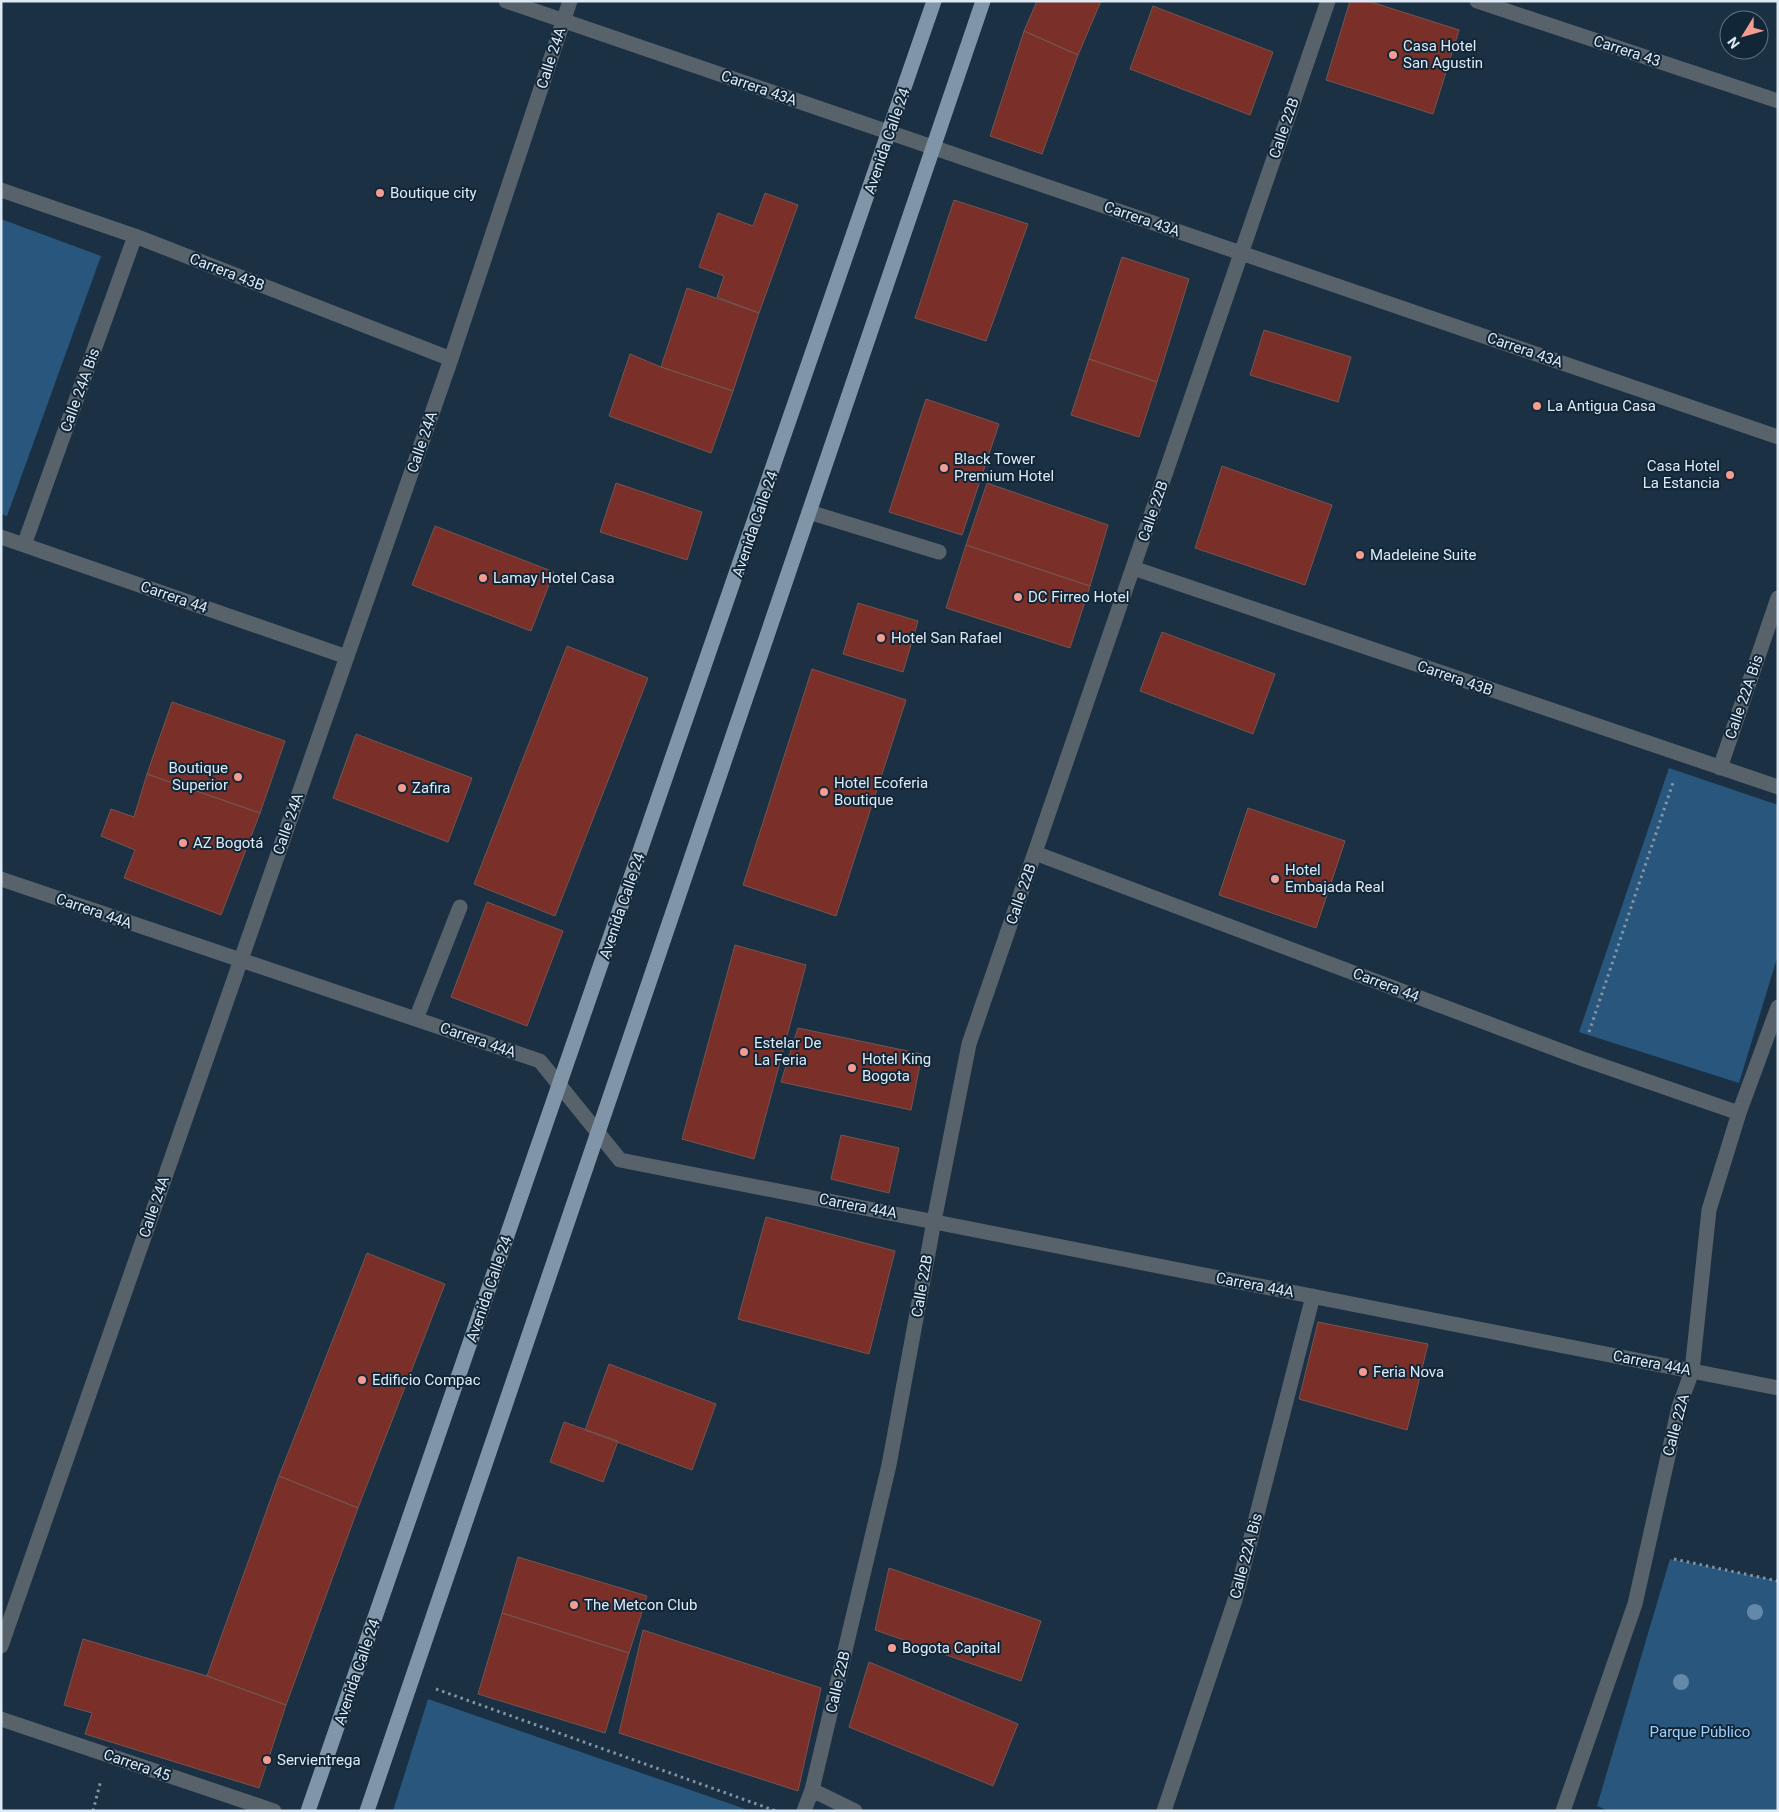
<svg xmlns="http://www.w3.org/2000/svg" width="1779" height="1812" viewBox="0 0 1779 1812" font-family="Roboto,sans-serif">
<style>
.green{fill:#28567d}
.building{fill:#7a2f28;stroke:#745551}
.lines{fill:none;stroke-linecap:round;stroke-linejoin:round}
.path{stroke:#8394a3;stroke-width:3;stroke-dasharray:2.5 4;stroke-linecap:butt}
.minor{stroke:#58626b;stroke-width:15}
.major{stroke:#8195a8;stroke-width:15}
.tree{fill:#6488a9}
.poi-dot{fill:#f59c91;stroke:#112637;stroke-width:2}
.labels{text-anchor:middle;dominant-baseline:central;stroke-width:4;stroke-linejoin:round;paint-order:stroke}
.poi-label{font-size:15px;fill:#ddeaf6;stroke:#112637;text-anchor:start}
.street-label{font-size:15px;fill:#ddeaf6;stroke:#112637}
.park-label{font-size:15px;fill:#9fd0fd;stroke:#112637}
</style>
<rect width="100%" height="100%" fill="#1b3042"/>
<path class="green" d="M1 219 101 256 7 516 1 514Z
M1669 768 1778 805V955L1739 1083 1579 1032Z
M1670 1559 1778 1581V1811H1609L1597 1806Z
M428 1699 751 1811H393Z"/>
<path class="building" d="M1037 1H1101L1078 55 1024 31Z
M1350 1H1368L1459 30 1433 114 1326 80Z
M1153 6 1273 52 1250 115 1130 69Z
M1024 31 1078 55 1042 154 990 136Z
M765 193 798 205 759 313 717 297 724 276 699 267 718 213 753 226Z
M954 200 1028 224 986 341 915 318Z
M1122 257 1189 279 1157 382 1089 359Z
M687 288 759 313 733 391 661 367Z
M1264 330 1351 357 1338 402 1250 375Z
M630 354 661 367 733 391 711 453 609 416Z
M1089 359 1157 382 1139 437 1071 415Z
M926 399 999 424 962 535 889 512Z
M1222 466 1332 505 1305 585 1195 548Z
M616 483 702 512 687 560 600 532Z
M987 483 1108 525 1090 586 966 545Z
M435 526 554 572 531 631 412 585Z
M966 545 1090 586 1070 648 946 608Z
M858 603 918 621 903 672 843 654Z
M1162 632 1275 674 1253 734 1140 691Z
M567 646 648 678 555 916 474 884Z
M812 669 906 700 836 916 743 885Z
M172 702 285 741 260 813 147 774Z
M356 734 472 778 448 842 333 798Z
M147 774 260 813 221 915 124 878 135 850 101 836 111 809 134 817Z
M1248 808 1345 841 1316 928 1219 895Z
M487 902 563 931 527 1026 451 997Z
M735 945 806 965 754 1159 682 1139Z
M798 1028 922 1054 911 1110 781 1082Z
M841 1135 899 1148 889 1193 831 1179Z
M766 1217 895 1251 869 1354 738 1319Z
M367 1253 445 1284 358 1508 279 1476Z
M1318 1322 1428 1344 1407 1430 1299 1399Z
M609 1364 716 1404 692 1470 585 1430Z
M564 1422 618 1441 603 1482 550 1462Z
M279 1476 358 1508 286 1705 207 1676Z
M518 1557 647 1596 629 1653 502 1613Z
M889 1568 1041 1621 1021 1681 875 1630Z
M502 1613 629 1653 605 1733 478 1694Z
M643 1630 821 1688 798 1791 619 1733Z
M83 1639 207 1676 286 1705 259 1788 85 1734 92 1713 64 1705Z
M869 1662 1018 1724 993 1786 849 1727Z"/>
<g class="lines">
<path class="path" d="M1589 1032 1674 780
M1674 1559 1778 1581
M436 1689 776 1811
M93 1811 101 1780"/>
<path class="minor" d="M506 1 1778 437
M1477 1 1778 101
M1 190 135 236 451 359
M809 512 939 552
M1 537 347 657
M24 545 135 236
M1133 568 1778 787
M1720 768 1778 598
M1035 853 1580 1058 1739 1113
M1 879 540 1061 620 1160 1778 1388
M416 1019 460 907
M1 1646 451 359 570 1
M1 1719 274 1811
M812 1790 855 1811
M804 1811 812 1790 889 1465 934 1221 969 1044 1328 1
M1164 1811 1235 1600 1313 1296
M1563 1811 1635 1604 1679 1407 1692 1371 1709 1210 1739 1113 1778 1007"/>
<path class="major" d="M308 1811 934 1
M367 1811 983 1"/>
</g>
<g class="tree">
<circle cx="1755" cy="1612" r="8"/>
<circle cx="1681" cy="1682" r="8"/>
</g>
<g class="poi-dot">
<circle cx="1393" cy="55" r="5"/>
<circle cx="380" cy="193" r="5"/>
<circle cx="1537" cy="406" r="5"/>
<circle cx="944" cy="468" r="5"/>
<circle cx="1730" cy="475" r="5"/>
<circle cx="1360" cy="555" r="5"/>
<circle cx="483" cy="578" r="5"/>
<circle cx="1018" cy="597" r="5"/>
<circle cx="881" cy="638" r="5"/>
<circle cx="238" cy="777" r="5"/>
<circle cx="402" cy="788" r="5"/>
<circle cx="824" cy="792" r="5"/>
<circle cx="183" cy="843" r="5"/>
<circle cx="1275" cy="879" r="5"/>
<circle cx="744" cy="1052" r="5"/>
<circle cx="852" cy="1068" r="5"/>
<circle cx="1363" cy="1372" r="5"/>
<circle cx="362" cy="1380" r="5"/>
<circle cx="574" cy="1605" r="5"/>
<circle cx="892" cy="1648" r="5"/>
<circle cx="267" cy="1760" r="5"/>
</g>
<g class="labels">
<g class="poi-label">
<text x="1403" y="46">Casa Hotel<tspan x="1403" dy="17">San Agustin</tspan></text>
<text x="390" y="193">Boutique city</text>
<text x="1547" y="406">La Antigua Casa</text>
<text x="954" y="459">Black Tower<tspan x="954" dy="17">Premium Hotel</tspan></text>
<text x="1720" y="466" text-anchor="end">Casa Hotel<tspan x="1720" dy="17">La Estancia</tspan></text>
<text x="1370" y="555">Madeleine Suite</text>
<text x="493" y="578">Lamay Hotel Casa</text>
<text x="1028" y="597">DC Firreo Hotel</text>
<text x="891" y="638">Hotel San Rafael</text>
<text x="228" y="768" text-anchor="end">Boutique<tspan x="228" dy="17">Superior</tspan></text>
<text x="834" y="783">Hotel Ecoferia<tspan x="834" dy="17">Boutique</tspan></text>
<text x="412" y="788">Zafira</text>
<text x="193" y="843">AZ Bogotá</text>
<text x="1285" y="870">Hotel<tspan x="1285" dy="17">Embajada Real</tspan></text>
<text x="754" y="1043">Estelar De<tspan x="754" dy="17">La Feria</tspan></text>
<text x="862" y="1059">Hotel King<tspan x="862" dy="17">Bogota</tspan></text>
<text x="1373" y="1372">Feria Nova</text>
<text x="372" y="1380">Edificio Compac</text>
<text x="584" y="1605">The Metcon Club</text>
<text x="902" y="1648">Bogota Capital</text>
<text x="277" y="1760">Servientrega</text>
</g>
<g class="street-label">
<text transform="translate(1627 51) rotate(18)">Carrera 43</text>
<text transform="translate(551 58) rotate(-72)">Calle 24A</text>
<text transform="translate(759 88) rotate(19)">Carrera 43A</text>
<text transform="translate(1284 128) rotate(-71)">Calle 22B</text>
<text transform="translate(887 141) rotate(-71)">Avenida Calle 24</text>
<text transform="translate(1142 219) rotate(19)">Carrera 43A</text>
<text transform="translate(227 272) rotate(21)">Carrera 43B</text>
<text transform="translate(1525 350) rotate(19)">Carrera 43A</text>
<text transform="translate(80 390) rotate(-70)">Calle 24A Bis</text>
<text transform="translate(422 442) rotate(-71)">Calle 24A</text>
<text transform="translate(1153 511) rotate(-71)">Calle 22B</text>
<text transform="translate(755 524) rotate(-71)">Avenida Calle 24</text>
<text transform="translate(174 597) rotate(19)">Carrera 44</text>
<text transform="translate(1455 678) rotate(19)">Carrera 43B</text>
<text transform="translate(1744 697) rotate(-71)">Calle 22A Bis</text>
<text transform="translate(288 824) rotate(-71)">Calle 24A</text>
<text transform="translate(1021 894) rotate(-71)">Calle 22B</text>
<text transform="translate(622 906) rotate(-71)">Avenida Calle 24</text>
<text transform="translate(94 911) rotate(19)">Carrera 44A</text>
<text transform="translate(1386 985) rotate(21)">Carrera 44</text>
<text transform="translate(478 1040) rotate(19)">Carrera 44A</text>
<text transform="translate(858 1206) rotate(11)">Carrera 44A</text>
<text transform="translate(154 1207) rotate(-71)">Calle 24A</text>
<text transform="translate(1255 1285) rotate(11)">Carrera 44A</text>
<text transform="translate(922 1286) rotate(-80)">Calle 22B</text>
<text transform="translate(489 1289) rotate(-71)">Avenida Calle 24</text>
<text transform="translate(1652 1363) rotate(11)">Carrera 44A</text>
<text transform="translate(1676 1425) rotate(-75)">Calle 22A</text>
<text transform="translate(1246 1556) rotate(-75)">Calle 22A Bis</text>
<text transform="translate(357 1672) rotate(-71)">Avenida Calle 24</text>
<text transform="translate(838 1682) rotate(-77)">Calle 22B</text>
<text transform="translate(137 1765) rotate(19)">Carrera 45</text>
</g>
<g class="park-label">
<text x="1700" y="1732">Parque Público</text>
</g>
</g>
<rect width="1779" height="1812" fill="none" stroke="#ddeaf6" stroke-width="5"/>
<g transform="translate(1744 35) rotate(233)"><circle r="24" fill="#112637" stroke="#637483"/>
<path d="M0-4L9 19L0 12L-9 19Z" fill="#f59c91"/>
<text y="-8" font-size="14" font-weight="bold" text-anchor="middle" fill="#ddeaf6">N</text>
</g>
</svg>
